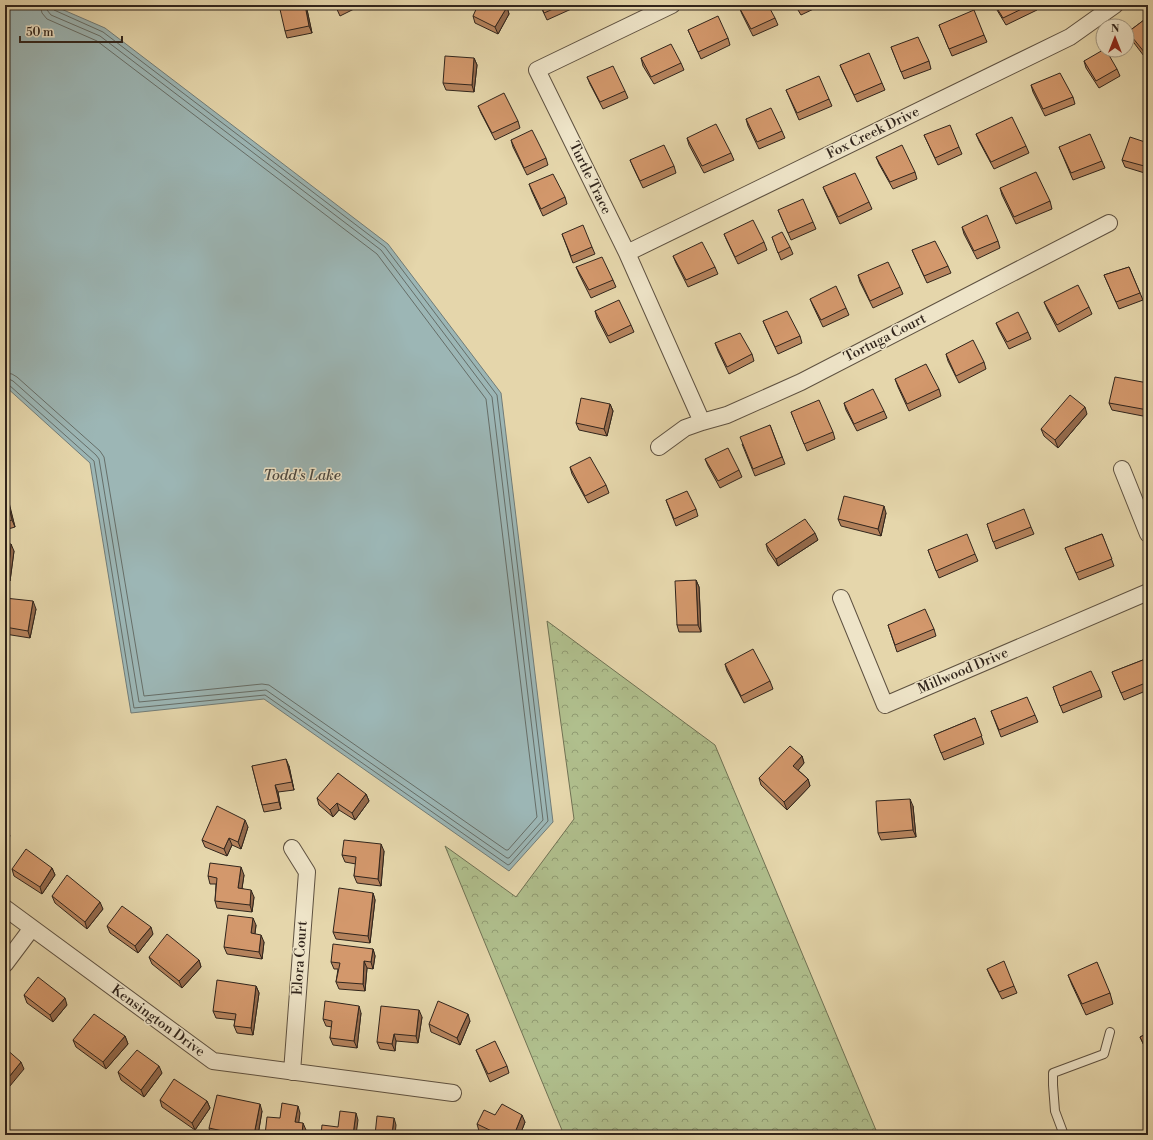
<svg xmlns="http://www.w3.org/2000/svg" width="1153" height="1140" viewBox="0 0 1153 1140" font-family="'Libre Bodoni',serif">
<style>
.forest{fill:url(#forest-crowns);stroke:#707254}
.water{fill:#9cb6b5;stroke:#717c78}
.lines{fill:none;stroke-linecap:round;stroke-linejoin:round}
.shore{stroke:#666e68;stroke-width:1}
.service-casing{stroke:#5e5140;stroke-width:10}
.minor-casing{stroke:#5e5140;stroke-width:18}
.service{stroke:#eee4c8;stroke-width:8}
.minor{stroke:#eee4c8;stroke-width:16}
.wall{fill:#b5835d;stroke:#31251c}
.shaded-wall{fill:#946a4c;stroke:#31251c}
.building{fill:#d3986c;stroke:#31251c}
.labels{text-anchor:middle;dominant-baseline:central;stroke-width:3;stroke-linejoin:round;paint-order:stroke}
.street-label{font-size:14px;fill:#31251c;stroke:#eee4c8}
.water-label{font-size:15px;font-style:italic;fill:#4c4942;stroke:#eee4c8}
</style>
<defs>
<pattern id="forest-crowns" width="20" height="18" patternUnits="userSpaceOnUse"><rect width="20" height="18" fill="#b0bf8d"/><path d="M2 6a3 3 0 1 1 6 0M12 15a3 3 0 1 1 6 0" fill="none" stroke="#909b72"/></pattern>
</defs>
<rect width="100%" height="100%" fill="#e5d6ab"/>
<filter id="stains"><feTurbulence type="fractalNoise" baseFrequency=".005" numOctaves="4"/><feColorMatrix values="0 0 0 0 .2 0 0 0 0 .09 0 0 0 0 .02 0 0 0 .5 -.17"/></filter>
<radialGradient id="worn" r=".72"><stop offset=".6" stop-color="#630" stop-opacity="0"/><stop offset="1" stop-color="#630" stop-opacity=".3"/></radialGradient>
<path class="forest" d="M547 621 715 745 878 1135H564L445 846 516 897 574 819Z"/>
<path class="water" d="M5 5H52L105 28 388 244 501 393 553 822 509 871 264 699 131 713 90 463 5 386Z"/>
<g class="lines">
<path class="shore" d="M5 373 12 374 17 377 100 451 104 457 144 696 262 684 269 685 506 850H508L537 817 486 399 377 254 97 41 47 19 42 13 40 5
M5 379H9L13 381 96 455 99 459 139 702 266 690 507 858H509L543 820 492 397 381 250 100 36 51 15 47 10 46 5
M5 384 9 385 94 461 134 708 265 695 508 865 510 864 548 821 497 395 385 247 103 32 54 10 52 8V5"/>
<defs>
<path id="service" d="M1064 1135 1055 1111 1053 1085V1073L1104 1054 1110 1032"/>
<path id="minor" d="M672 5 537 70 627 253 702 422
M627 253 1070 37 1115 5
M659 447 685 428 702 422 727 415 801 382 1109 223
M1122 469 1148 534
M841 598 885 705 1148 592
M292 848 307 872 292 1072
M5 908 213 1061 453 1093
M5 964 32 928"/>
</defs>
<use href="#service" class="service-casing"/>
<use href="#minor" class="minor-casing"/>
<use href="#service" class="service"/>
<use href="#minor" class="minor"/>
</g>
<path class="wall" d="M306 5 312 33 287 38 285 31Z
M335 5H362L340 16Z
M540 5H578V6L547 20Z
M795 5H822L801 15Z
M994 5H1035L1037 10 1006 25Z
M507 7 509 14 498 34 475 23 473 16Z
M739 7 775 18 778 25 753 36 742 14Z
M1148 17 1147 60 1131 39 1128 32Z
M939 25 984 35 987 42 952 56Z
M688 30 728 38 730 45 701 59Z
M891 47 929 61 931 69 904 79Z
M474 58 477 65 474 92 446 90 443 83Z
M641 58 681 63 684 70 654 84 643 66Z
M1084 61 1117 69 1120 76 1099 88 1086 68Z
M840 65 882 83 885 90 857 102 843 72Z
M587 77 625 91 628 98 603 109 590 84Z
M1031 85 1073 97 1075 104 1045 116 1033 92Z
M786 90 829 99 832 106 799 120Z
M478 106 518 121 520 128 495 140 481 113Z
M746 119 782 131 785 138 759 149 748 126Z
M976 134 1026 146 1029 153 994 169 979 141Z
M924 135 959 147 962 154 938 165Z
M687 138 731 153 734 160 704 173 689 145Z
M511 140 546 158 548 165 527 175 513 147Z
M1148 143V174L1125 167 1122 160Z
M1059 147 1102 161 1105 168 1073 180Z
M876 157 915 172 917 179 893 189 879 164Z
M630 160 674 166 676 173 643 188 633 167Z
M529 184 565 197 567 204 543 216 532 192Z
M823 187 869 202 872 209 840 224 826 194Z
M1000 188 1050 201 1052 209 1016 224 1002 195Z
M778 210 813 222 816 229 791 240Z
M962 227 998 241 1000 248 977 259 964 234Z
M562 234 592 247 595 254 573 263Z
M724 234 764 242 767 250 738 264 727 241Z
M772 237 790 247 793 254 781 260Z
M912 250 948 266 951 273 927 283 915 257Z
M673 256 715 267 718 274 688 287 676 263Z
M576 267 613 280 616 287 591 298 579 274Z
M1129 267 1143 300 1119 309 1104 275Z
M858 275 900 287 903 294 873 308 860 282Z
M810 299 846 308 849 315 823 327 813 306Z
M1044 302 1089 307 1092 314 1059 332 1047 309Z
M595 311 631 325 634 332 610 343 597 318Z
M763 321 800 336 802 343 778 354 766 328Z
M996 323 1028 332 1031 339 1009 349 999 330Z
M715 343 752 354 754 361 729 374 718 351Z
M946 354 984 362 986 369 959 383 948 361Z
M895 379 939 389 941 396 909 411 898 387Z
M1148 383V417L1112 410 1109 403Z
M844 403 884 411 887 418 857 431 846 410Z
M610 404 613 411 607 436 579 430 576 423Z
M791 412 833 432 835 439 807 451Z
M1087 414 1058 448 1044 436 1041 429Z
M770 425 785 464 755 476 742 444Z
M705 459 739 470 742 477 720 488 708 466Z
M570 467 606 485 609 493 588 503 572 474Z
M5 490 15 527 5 530Z
M666 500 696 509 698 516 676 526Z
M886 513 881 536 841 526 838 519Z
M987 524 1031 527 1034 534 996 549Z
M1102 534 1114 566 1079 580 1065 548Z
M818 540 778 566 768 551 766 544Z
M5 543 14 551 10 581H5Z
M928 550 975 554 978 561 939 578Z
M696 580 699 587 701 632H679L677 625Z
M5 598 36 609 30 638 5 634Z
M888 625 934 629 936 636 897 652Z
M1148 658V690L1124 700 1112 672Z
M725 664 770 681 773 689 744 703 727 671Z
M1053 687 1100 690 1102 697 1063 713Z
M991 711 1035 715 1038 722 1001 737Z
M975 718 984 744 944 760 934 735Z
M802 756 804 763 798 770 808 779 810 786 787 810 761 785 759 778Z
M252 766H289L294 790 278 792 281 809 264 812 262 805Z
M366 794 369 801 355 820 339 810 333 817 319 805 317 798Z
M913 806 916 837 881 840 878 833Z
M248 827 241 849 232 845 227 856 205 847 202 840Z
M384 851 381 886 357 883 354 876 356 864 345 862 342 855Z
M52 868 55 875 42 894 14 876 12 869Z
M244 875 242 888 254 897 252 912 217 908 215 901 216 884H210L208 876Z
M373 893 375 900 370 943 336 939 333 932Z
M52 896 103 909 87 929 55 903Z
M256 925 255 934 264 942 262 959 227 954 224 947Z
M107 926 153 934 138 953 110 933Z
M373 949 375 956 373 969 367 968 365 991 339 989 336 982 338 969H334L331 962Z
M149 957 199 960 201 967 182 988 152 964Z
M987 969 1014 986 1017 993 1002 999 990 976Z
M1068 975 1110 993 1113 1004 1086 1015 1072 985Z
M256 986 259 993 253 1035 237 1033 234 1026 235 1020 216 1018 213 1011Z
M24 995 67 1005 53 1022 27 1003Z
M361 1013 357 1048 333 1045 330 1038 332 1027 326 1026 323 1019Z
M422 1017 418 1043 396 1041 395 1051 380 1049 377 1042Z
M470 1021 460 1045 431 1032 429 1024Z
M1148 1033V1052H1147L1140 1037Z
M125 1036 128 1044 106 1069 76 1047 73 1040Z
M476 1050 507 1066 509 1073 490 1082Z
M118 1072 162 1073 144 1097 121 1080Z
M160 1100 207 1101 210 1108 195 1130 162 1107Z
M262 1111 258 1135H211L209 1128Z
M495 1115 525 1122 520 1135H488L479 1131 477 1124Z"/>
<path class="shaded-wall" d="M305 5H306L312 33 309 26Z
M507 7 509 14 498 34 495 27Z
M1148 51V59L1147 60 1145 53Z
M474 58 477 65 474 92 472 85Z
M610 404 613 411 607 436 604 429Z
M1085 407 1087 414 1058 448 1055 440Z
M5 490 7 494 15 527 12 520Z
M884 506 886 513 881 536 878 529Z
M815 533 818 540 778 566 776 559Z
M11 544 14 551 10 581 8 574Z
M696 580 699 587 701 632 698 625Z
M33 601 36 609 30 638 28 631Z
M5 688 7 694 5 696Z
M802 756 804 763 796 773 793 766Z
M286 759 289 766 294 790 292 782Z
M808 779 810 786 787 810 784 802Z
M275 785 278 792 281 809 279 802Z
M366 794 369 801 355 820 352 813Z
M910 799 913 806 916 837 913 830Z
M337 803 339 810 333 817 330 810Z
M245 820 248 827 241 849 238 842Z
M7 829 10 836 5 843V832Z
M229 838 232 845 227 856 224 849Z
M381 844 384 851 381 886 378 879Z
M241 867 244 875 241 895 238 888Z
M52 868 55 875 42 894 40 887Z
M251 890 254 897 252 912 250 905Z
M373 893 375 900 370 943 368 936Z
M100 902 103 909 87 929 85 922Z
M253 918 256 925 254 940 251 933Z
M151 927 153 934 138 953 135 946Z
M261 935 264 942 262 959 259 952Z
M373 949 375 956 373 969 371 962Z
M199 960 201 967 182 988 179 981Z
M364 961 367 968 365 991 363 984Z
M256 986 259 993 253 1035 251 1028Z
M65 998 67 1005 53 1022 50 1015Z
M359 1006 361 1013 357 1048 354 1041Z
M419 1010 422 1017 418 1043 416 1036Z
M468 1014 470 1021 460 1045 457 1038Z
M394 1034 396 1041 395 1051 392 1044Z
M125 1036 128 1044 106 1069 103 1062Z
M21 1062 24 1069 5 1092V1082Z
M159 1066 162 1073 144 1097 141 1090Z
M207 1101 210 1108 195 1130 192 1123Z
M260 1104 262 1111 258 1135H254Z
M298 1106 300 1113 298 1129 295 1122Z
M356 1113 358 1120 356 1135H353Z
M522 1115 525 1122 520 1135H514Z
M394 1118 396 1125 395 1135 392 1134Z
M303 1123 306 1130 305 1135H302Z"/>
<path class="building" d="M279 5H305L309 26 285 31Z
M336 5H346L338 9Z
M478 5H502L507 7 495 27 473 16Z
M541 5H562L544 13Z
M744 5H768L775 18 751 29 739 7Z
M797 5H805L798 8Z
M995 5H1030L1003 18Z
M974 10 984 35 949 49 939 25Z
M718 16 728 38 698 52 688 30Z
M1148 17V51L1145 53 1128 32Z
M918 37 929 61 901 72 891 47Z
M671 44 681 63 651 77 641 58Z
M1103 50H1106L1117 69 1096 81 1084 61Z
M869 53 882 83 854 95 840 65Z
M445 56 474 58 472 85 443 83Z
M613 66 625 91 600 102 587 77Z
M1060 73 1073 97 1043 109 1031 85Z
M819 76 829 99 797 113 786 90Z
M504 93 518 121 492 133 478 106Z
M771 108 782 131 757 142 746 119Z
M1012 117 1026 146 991 162 976 134Z
M716 124 731 153 702 166 687 138Z
M950 125 959 147 935 158 924 135Z
M532 130 546 158 524 168 511 140Z
M1090 134 1102 161 1071 173 1059 147Z
M1130 137 1148 143V167L1122 160Z
M664 145 674 166 640 181 630 160Z
M902 145 915 172 890 182 876 157Z
M1036 172 1050 201 1014 217 1000 188Z
M855 173 869 202 838 217 823 187Z
M553 174 565 197 541 209 529 184Z
M803 199 813 222 788 233 778 210Z
M987 215 998 241 974 251 962 227Z
M753 220 764 242 735 257 724 234Z
M583 225 592 247 571 256 562 234Z
M782 232 790 247 778 253 772 237Z
M935 241 948 266 924 276 912 250Z
M702 242 715 267 686 280 673 256Z
M602 257 613 280 589 290 576 267Z
M888 262 900 287 870 301 858 275Z
M1129 267 1140 293 1116 302 1104 275Z
M1078 285 1089 307 1057 325 1044 302Z
M836 286 846 308 821 320 810 299Z
M619 300 631 325 608 336 595 311Z
M787 311 800 336 775 347 763 321Z
M1018 312 1028 332 1007 342 996 323Z
M740 333 752 354 727 367 715 343Z
M973 340 984 362 956 376 946 354Z
M926 364 939 389 907 404 895 379Z
M1115 377 1148 383V410L1109 403Z
M873 389 884 411 854 424 844 403Z
M1070 395 1085 407 1055 440 1041 429Z
M581 398 610 404 604 429 576 423Z
M819 400 833 432 804 444 791 412Z
M770 425 782 457 753 469 740 437Z
M728 448 739 470 718 481 705 459Z
M590 457 606 485 585 496 570 467Z
M5 491 12 520 5 522Z
M687 491 696 509 674 519 666 500Z
M844 496 884 506 878 529 838 519Z
M1024 509 1031 527 993 542 987 524Z
M805 519 815 533 776 559 766 544Z
M967 534 975 554 936 571 928 550Z
M1102 534 1112 559 1076 573 1065 548Z
M5 543 11 544 8 574H5Z
M696 580 698 625H677L675 581Z
M5 598 33 601 28 631 5 627Z
M925 609 934 629 895 645 888 625Z
M753 649 770 681 741 696 725 664Z
M1148 658V682L1121 693 1112 672Z
M1091 671 1100 690 1060 706 1053 687Z
M1027 697 1035 715 999 730 991 711Z
M975 718 982 736 941 753 934 735Z
M790 746 802 756 793 766 808 779 784 802 759 778Z
M286 759 292 782 275 785 279 802 262 805 252 766Z
M338 773 366 794 352 813 337 803 330 810 317 798Z
M910 799 913 830 878 833 876 801Z
M217 806 245 820 238 842 229 838 224 849 202 840Z
M344 840 381 844 378 879 354 876 356 857 342 855Z
M26 849 52 868 40 887 12 869Z
M210 863 241 867 238 888 251 890 250 905 215 901 217 878 208 876Z
M67 875 100 902 85 922 52 896Z
M339 888 373 893 368 936 333 932Z
M122 906 151 927 135 946 107 926Z
M228 915 253 918 251 933 261 935 259 952 224 947Z
M167 934 199 960 179 981 149 957Z
M333 944 373 949 371 962 364 961 363 984 336 982 340 963 331 962Z
M1004 961 1014 986 999 992 987 969Z
M1097 962 1110 993 1082 1004 1068 975Z
M38 977 65 998 50 1015 24 995Z
M217 980 256 986 251 1028 234 1026 236 1014 213 1011Z
M325 1001 359 1006 354 1041 330 1038 332 1021 323 1019Z
M438 1001 468 1014 457 1038 429 1024Z
M381 1006 419 1010 416 1036 394 1034 392 1044 377 1042Z
M94 1014 125 1036 103 1062 73 1040Z
M1148 1033V1048L1146 1049 1140 1037Z
M495 1041 507 1066 488 1074 476 1050Z
M5 1048 21 1062 5 1082Z
M137 1050 159 1066 141 1090 118 1072Z
M174 1079 207 1101 192 1123 160 1100Z
M217 1095 260 1104 254 1135H241L209 1128Z
M282 1103 298 1106 295 1122 303 1123 302 1135H265L267 1117 280 1118Z
M502 1104 522 1115 514 1135H500L477 1124 484 1110 495 1115Z
M340 1111 356 1113 353 1135H321L322 1125 338 1127Z
M377 1116 394 1118 392 1134 400 1135H375Z"/>
<g class="labels">
<g class="street-label">
<text transform="translate(873 133) rotate(-26)">Fox Creek Drive</text>
<text transform="translate(590 178) rotate(64)">Turtle Trace</text>
<text transform="translate(885 338) rotate(-27)">Tortuga Court</text>
<text transform="translate(963 671) rotate(-23)">Millwood Drive</text>
<text transform="translate(300 958) rotate(-86)">Elora Court</text>
<text transform="translate(158 1021) rotate(36)">Kensington Drive</text>
</g>
<g class="water-label">
<text x="302" y="475">Todd's Lake</text>
</g>
</g>
<rect width="1153" height="1140" fill="none" stroke="#e5d6ab" stroke-width="20"/>
<rect x="6" y="6" width="1141" height="1128" fill="none" stroke="#31251c" stroke-width="2"/>
<rect x="10" y="10" width="1133" height="1120" fill="none" stroke="#31251c"/>
<g transform="translate(1115 38)"><circle r="19" fill="#eee4c8" stroke="#a29883"/>
<path d="M0-3L7 15L0 10L-7 15Z" fill="#8f2418"/>
<text y="-6" font-size="11" font-weight="bold" text-anchor="middle" fill="#31251c">N</text>
</g>
<path d="M20 36v6h102v-6" fill="none" stroke="#31251c" stroke-width="2"/>
<text x="26" y="36" font-size="12" fill="#31251c" stroke="#eee4c8" stroke-width="3" paint-order="stroke">50 m</text>
<rect width="100%" height="100%" filter="url(#stains)"/>
<rect width="100%" height="100%" fill="url(#worn)"/>
</svg>
